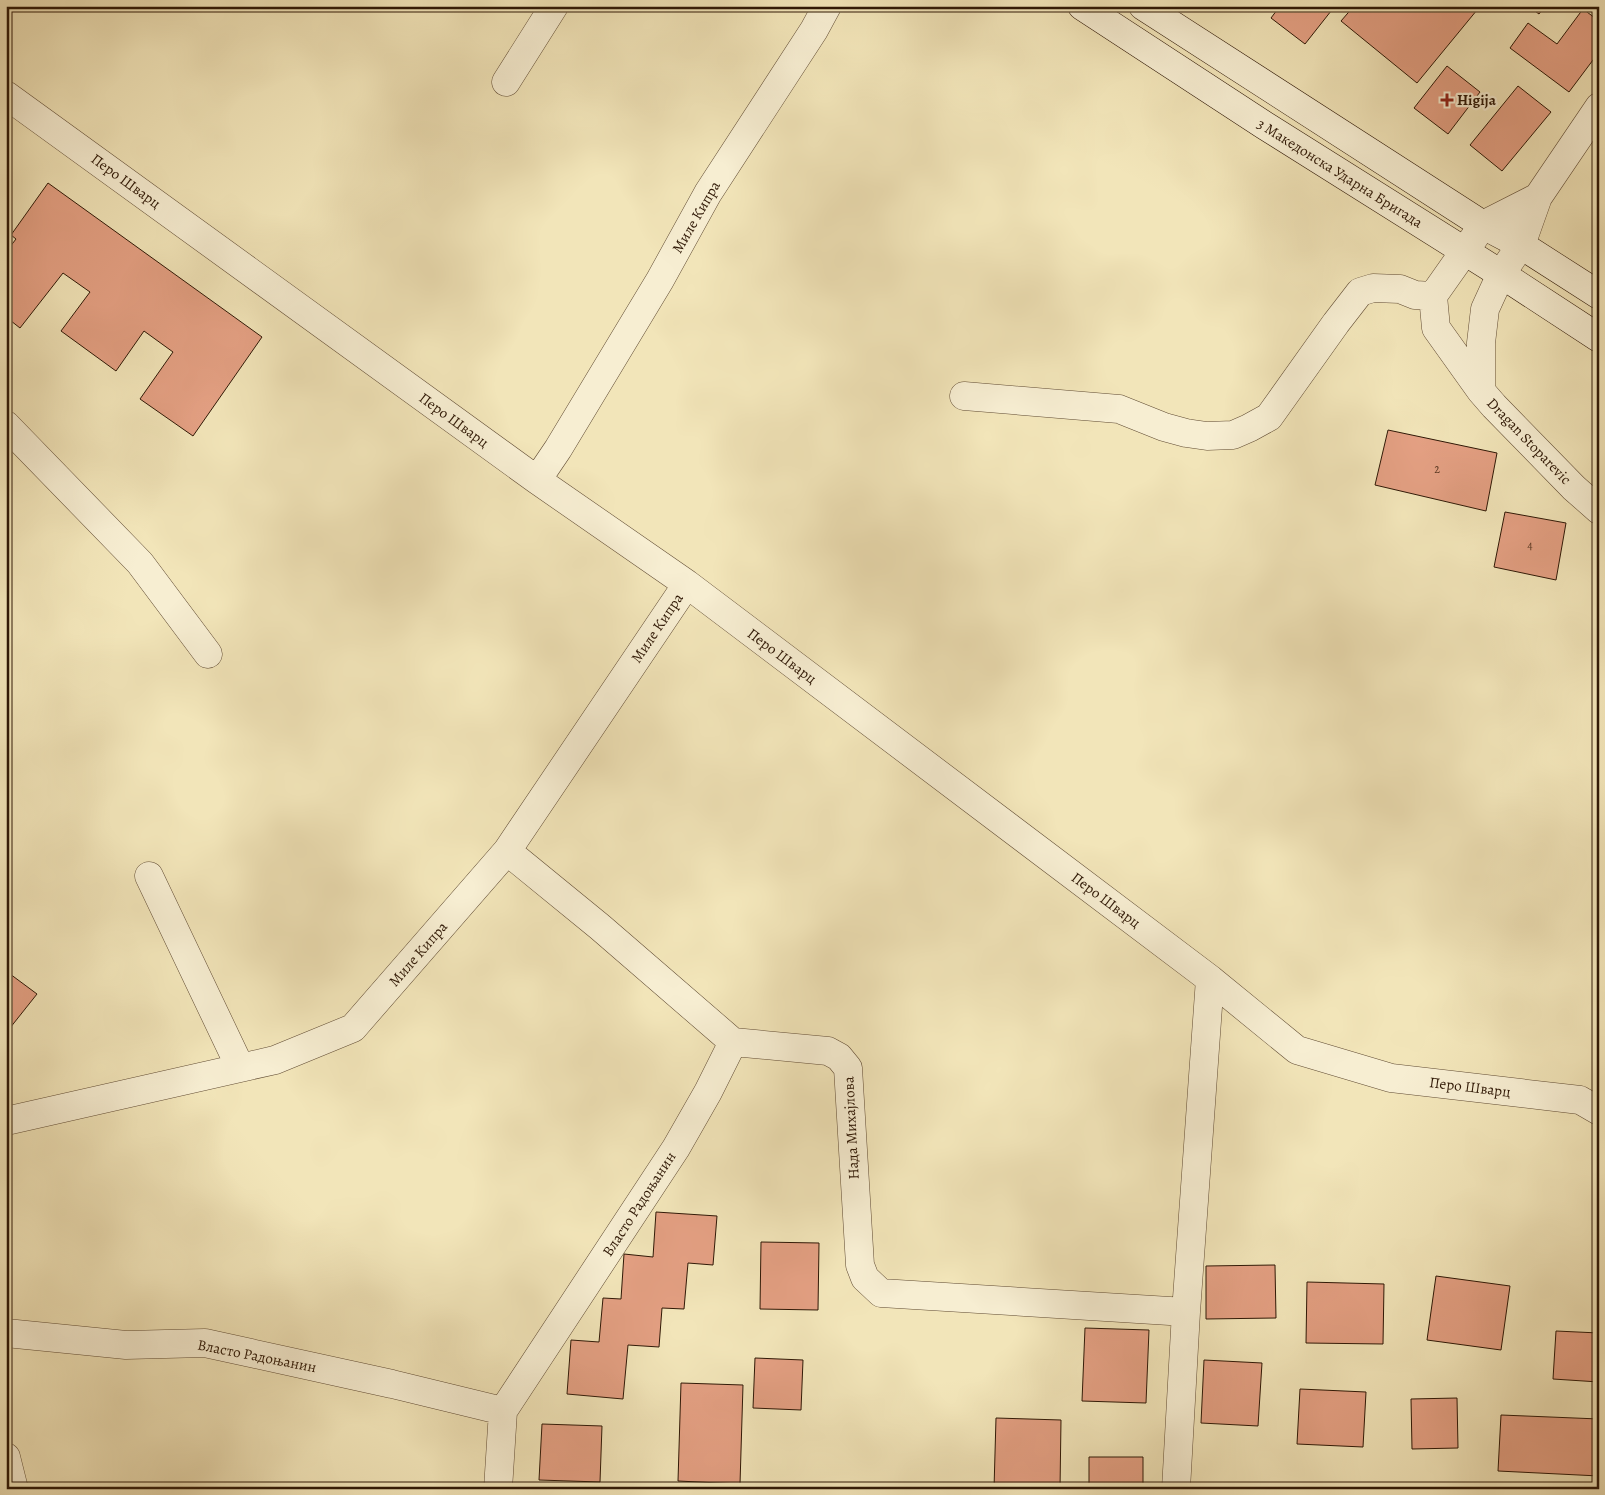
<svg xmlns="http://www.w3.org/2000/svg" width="1605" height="1495" viewBox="0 0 1605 1495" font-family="Alegreya,serif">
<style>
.building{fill:#e4a083;stroke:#2f1806}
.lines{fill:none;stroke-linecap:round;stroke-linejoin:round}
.street-casing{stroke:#604b33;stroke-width:29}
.secondary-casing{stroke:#2f1806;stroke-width:29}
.street{stroke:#f7eed2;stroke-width:28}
.secondary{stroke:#f7eed2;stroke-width:28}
.poi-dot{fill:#8f2418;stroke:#f7eed2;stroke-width:2}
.labels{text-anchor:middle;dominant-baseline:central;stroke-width:4.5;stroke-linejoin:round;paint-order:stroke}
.number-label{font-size:12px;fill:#5c3a25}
.poi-label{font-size:15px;font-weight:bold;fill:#2f1806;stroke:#f7eed2;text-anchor:start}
.street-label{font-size:15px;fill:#2f1806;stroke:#f7eed2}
</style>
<rect width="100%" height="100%" fill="#f2e5b9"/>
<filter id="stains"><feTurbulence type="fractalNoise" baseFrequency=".004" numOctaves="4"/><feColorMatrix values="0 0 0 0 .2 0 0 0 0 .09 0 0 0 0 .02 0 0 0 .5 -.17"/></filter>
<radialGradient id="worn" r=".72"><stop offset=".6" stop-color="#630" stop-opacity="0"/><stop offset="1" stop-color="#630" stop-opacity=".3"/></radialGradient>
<path class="building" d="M1280 6H1335L1305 44 1271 18Z
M1354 6H1402L1407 10 1410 6H1473L1477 10 1417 83 1341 21Z
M1528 6H1545L1539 14Z
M1583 9 1599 21V52L1569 92 1510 48 1528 23 1557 44Z
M1447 66 1480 92 1448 134 1414 108Z
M1518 86 1551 112 1502 171 1470 145Z
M48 183 262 337 193 436 140 399 173 352 144 331 116 371 61 331 90 292 63 273 20 328 6 317V252L16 239 11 235Z
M1388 430 1497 453 1486 511 1375 485Z
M1505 512 1566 523 1556 580 1494 567Z
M6 971 37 994 6 1033Z
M656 1212 717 1216 713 1265 688 1263 684 1309 662 1308 659 1347 628 1345 623 1399 567 1394 571 1340 599 1342 603 1298 621 1299 624 1254 653 1257Z
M761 1242 819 1243 818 1310 760 1309Z
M1275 1265 1276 1318 1206 1319V1266Z
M1436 1276 1510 1286 1501 1350 1427 1340Z
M1307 1282 1384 1284 1383 1344 1306 1343Z
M1085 1328 1149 1330 1146 1403 1082 1401Z
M1556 1331 1599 1333V1382L1553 1379Z
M755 1358 803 1360 801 1410 753 1408Z
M1204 1360 1262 1363 1258 1426 1201 1423Z
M681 1383 743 1385 740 1484 678 1481Z
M1300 1389 1366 1392 1363 1447 1297 1444Z
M1457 1398 1458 1448 1412 1449 1411 1399Z
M1501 1415 1599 1419V1476L1498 1471Z
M996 1418 1061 1420 1060 1489H994Z
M542 1424 602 1426 600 1482 539 1480Z
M1089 1457H1143V1489H1089Z
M563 1487 602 1489H563Z"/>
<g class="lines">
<defs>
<path id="street" d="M506 82 554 6
M6 95 537 480 687 584 1210 979 1297 1050 1391 1078 1580 1100 1599 1111
M1538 197 1483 225 1433 296 1436 328 1481 391 1494 406 1574 488 1599 510
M1481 391V343L1485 309 1501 274 1521 245 1538 197 1599 107
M964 396 1119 409 1164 427 1186 433 1207 436 1233 435 1249 428 1269 417 1336 323 1360 292 1373 288 1400 289 1415 295 1433 296
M6 425 140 563 208 654
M537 480 558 449 660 280 708 193 814 30 827 6
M507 851 600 927 733 1042 828 1051 839 1057 848 1068 860 1265 865 1278 881 1293 1186 1312
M149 876 240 1067
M6 1121 275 1060 353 1028 507 851 687 584
M6 1333 126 1345 205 1343 392 1384 503 1411
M6 1457 14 1489
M498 1489 503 1411 676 1148 708 1092 733 1042
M1176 1489 1186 1312 1210 979"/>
<path id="secondary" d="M1082 6 1264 125 1501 274 1599 338
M1143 6 1483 225 1521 245 1599 295"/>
</defs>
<use href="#street" class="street-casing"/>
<use href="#secondary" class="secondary-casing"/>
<use href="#street" class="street"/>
<use href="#secondary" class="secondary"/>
</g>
<path class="poi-dot" d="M1444.5 92.5h5v5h5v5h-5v5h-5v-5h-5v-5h5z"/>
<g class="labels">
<g class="number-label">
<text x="1437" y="469">2</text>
<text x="1530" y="545">4</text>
</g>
<g class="poi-label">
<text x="1457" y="100">Higija</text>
</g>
<g class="street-label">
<text transform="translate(1340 173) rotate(32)">3 Македонска Ударна Бригада</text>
<text transform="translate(126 181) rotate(36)">Перо Шварц</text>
<text transform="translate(696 217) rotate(-60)">Миле Кипра</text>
<text transform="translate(454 420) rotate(36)">Перо Шварц</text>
<text transform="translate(1529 441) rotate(46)">Dragan Stoparevic</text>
<text transform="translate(657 628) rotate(-56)">Миле Кипра</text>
<text transform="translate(782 656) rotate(37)">Перо Шварц</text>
<text transform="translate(1106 900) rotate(37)">Перо Шварц</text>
<text transform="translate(418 954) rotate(-49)">Миле Кипра</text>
<text transform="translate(1470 1087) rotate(7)">Перо Шварц</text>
<text transform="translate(851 1128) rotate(-93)">Нада Михајлова</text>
<text transform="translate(639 1204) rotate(-57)">Власто Радоњанин</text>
<text transform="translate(257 1356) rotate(11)">Власто Радоњанин</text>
</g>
</g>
<rect width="1605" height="1495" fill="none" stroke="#f2e5b9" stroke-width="25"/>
<rect x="8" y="8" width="1590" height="1480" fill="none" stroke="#2f1806" stroke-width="2.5"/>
<rect x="12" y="12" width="1580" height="1470" fill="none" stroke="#2f1806"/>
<rect width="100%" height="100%" filter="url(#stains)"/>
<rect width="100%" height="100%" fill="url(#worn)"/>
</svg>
